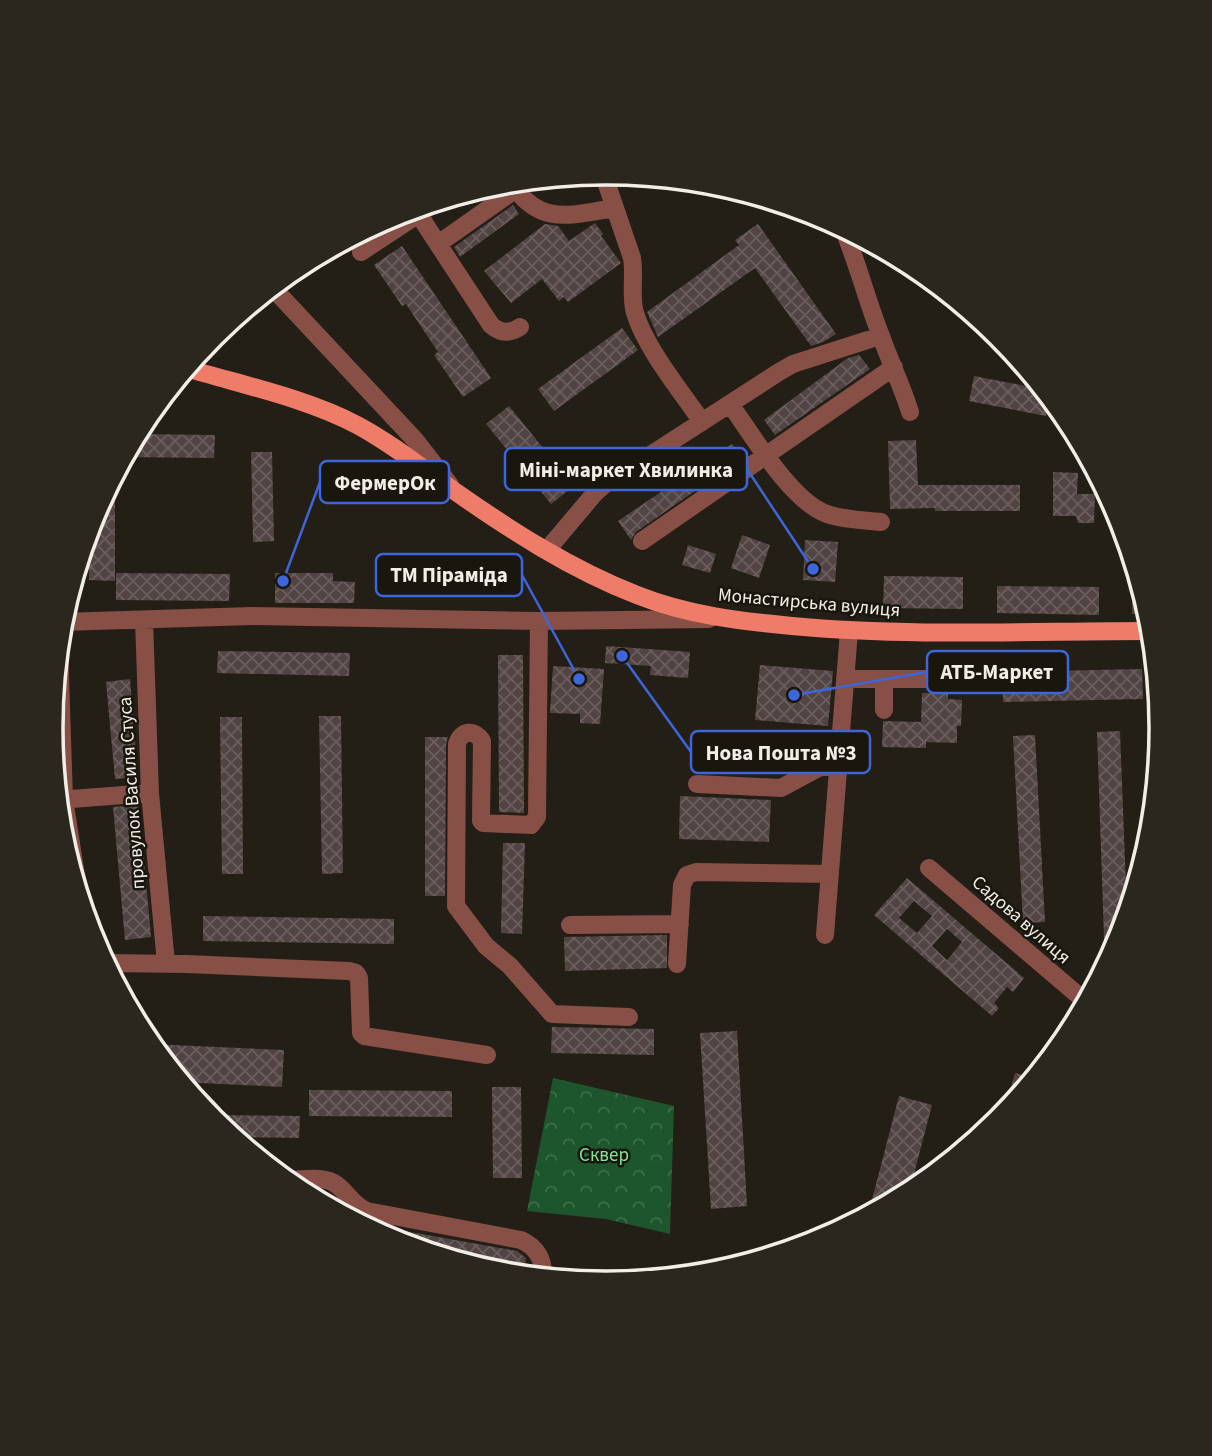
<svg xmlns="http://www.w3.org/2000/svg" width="1212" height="1456" viewBox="0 0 1212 1456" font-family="'Source Sans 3',sans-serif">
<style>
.park{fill:url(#park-crowns)}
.building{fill:url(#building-cross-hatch);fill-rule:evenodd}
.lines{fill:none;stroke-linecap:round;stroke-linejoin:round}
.minor{stroke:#874f45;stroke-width:18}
.major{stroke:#ef7c68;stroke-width:18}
.labels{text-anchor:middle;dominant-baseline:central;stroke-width:5;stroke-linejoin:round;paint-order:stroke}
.street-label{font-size:19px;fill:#f0eee7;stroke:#19160d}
.park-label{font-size:19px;fill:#83e498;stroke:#19160d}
.rim{fill:none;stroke:#f0eee7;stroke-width:3.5}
.leader{fill:none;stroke:#3d66da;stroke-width:2.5}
.callout-dot{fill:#3d66da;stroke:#19160d;stroke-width:2.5}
.callout{fill:#19160d;stroke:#3d66da;stroke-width:2.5}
.callout-label{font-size:21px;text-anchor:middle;font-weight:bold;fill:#f0eee7}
</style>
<defs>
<pattern id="park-crowns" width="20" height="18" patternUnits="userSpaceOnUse" patternTransform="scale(1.75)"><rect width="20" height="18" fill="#1d552c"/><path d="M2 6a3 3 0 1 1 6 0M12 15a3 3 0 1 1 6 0" fill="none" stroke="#3e6e4b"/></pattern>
<pattern id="building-cross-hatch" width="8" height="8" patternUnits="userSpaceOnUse" patternTransform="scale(1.75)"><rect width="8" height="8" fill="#514443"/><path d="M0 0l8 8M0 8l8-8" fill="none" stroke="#6a5f5e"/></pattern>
</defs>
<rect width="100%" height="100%" fill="#231f16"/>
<path class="park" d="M553 1078 674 1106 670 1234 606 1219 527 1211Z"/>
<path class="building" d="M513 205 519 214 460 257 454 247Z
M595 223 603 234 601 236 621 263 568 302 564 297 559 301 542 279 511 303 484 271 545 224 558 226 569 241Z
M758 224 836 334 823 342 811 346 755 268 658 337 647 312 739 245 735 240Z
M402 246 491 378 463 397 434 355 438 352 406 304 402 306 374 265Z
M622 328 638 350 554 411 538 389Z
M859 355 870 369 775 435 764 420 848 358Z
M974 376 1042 389 1049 397 1046 416 969 401Z
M509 406 574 486 551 504 486 424Z
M137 434 215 435 214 458 125 457Z
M916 440 918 485H1020V511H935V508L890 509 888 441Z
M732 444 742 458 636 532 631 540 618 521Z
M251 452H272L274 541 253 542Z
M1053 472 1078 473 1077 494H1095L1094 523H1078L1076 516H1053Z
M115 474V581L89 580V529L93 515Z
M742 535 770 545 759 578 731 568Z
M805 540 838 542 835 582 803 580Z
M688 545 716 554 710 573 682 565Z
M1135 569 1145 602 1149 614H1132L1133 570Z
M116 573 230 574 229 601 116 600Z
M275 573H333V581L355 582 354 603H275Z
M884 576 963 577V609L883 608Z
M997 586 1099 587V615L997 613Z
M606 646 690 652 688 678 650 675 651 666 605 663Z
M218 651 350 653 349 676 217 673Z
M498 655H523L524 813 499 812Z
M760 665 833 671 828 726 755 720Z
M553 666 604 669 600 724 580 723V714L550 713Z
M1142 669 1143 699 1003 702 1002 672Z
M130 679 138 777 115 779 106 682Z
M922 693H948V699L962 700 961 726H957V743L926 742V748L882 747 883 721 921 722Z
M319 716H341L343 873 322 874Z
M220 717H242L243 874H222Z
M1120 731 1127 914 1119 941 1105 967 1097 732Z
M1035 735 1045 922 1023 923 1013 736Z
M425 737H448L446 744 445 896H425Z
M680 796 771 800 769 842 679 839Z
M139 805 151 937 125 940 113 807Z
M503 843H525L522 934 501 933Z
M907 878 1024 978 1013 992 1007 987 994 1003 999 1008 992 1016 874 915ZM914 901 932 916 917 933 899 918ZM947 929 962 942 947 960 932 946Z
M203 916 394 919V944L203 941Z
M667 935V968L565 971 564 937Z
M552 1027 654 1029V1055L551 1053Z
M737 1031 747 1206 711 1209 700 1033Z
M150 1044 284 1050 282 1087 182 1082Z
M1015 1073 1034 1078 1004 1113Z
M492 1087H521L522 1178H493Z
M309 1090 452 1091V1117L309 1116Z
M899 1096 932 1105 909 1193 868 1215Z
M209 1115 300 1116 299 1138 234 1137Z
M300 1191 327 1192 333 1196 331 1208Z
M365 1224 517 1251 526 1258 523 1275 496 1272 393 1241Z"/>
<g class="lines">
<path class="minor" d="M603 173 632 258C635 276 630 296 635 313 646 349 681 391 702 422
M511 182C539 227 571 215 615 208
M419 215 491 325C500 333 509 334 520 327
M843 228C858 264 867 301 881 336 890 362 902 386 910 412
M438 244 516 189
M361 252 437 202
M272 287 416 441 450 485
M730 404C753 436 791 501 827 514 844 520 864 520 881 522
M642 541 894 367
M547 550 595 493 604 485 779 372 793 364 880 336
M144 620 150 793 166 963
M539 621 537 817 531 825 483 823 481 821 482 741C475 729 461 730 457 744L456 906 486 946 510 966 552 1014 629 1017
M61 622 252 616 539 621 709 619
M59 646 64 799 79 895
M845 679H941
M884 710V679
M697 784 781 788 820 767 839 765
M58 800 150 793
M929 868 1086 1002
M570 925 680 924
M825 935 849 631
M105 963 187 964 349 971 356 973 359 978 361 1033 364 1036 487 1055
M677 964 682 885 687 875 696 872 829 874
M286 1180C301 1180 325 1175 337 1185 348 1193 353 1206 367 1211L521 1240C536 1247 545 1260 542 1277"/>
<path class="major" d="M186 368C242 385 306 398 357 425 391 443 422 468 453 490 510 530 572 570 637 595 687 615 739 621 792 626 911 637 1032 631 1152 631"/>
</g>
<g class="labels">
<g class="street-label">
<text transform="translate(809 603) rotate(5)">Монастирська вулиця</text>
<text transform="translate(132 793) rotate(-94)">провулок Василя Стуса</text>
<text transform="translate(1021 920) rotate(41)">Садова вулиця</text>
</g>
<g class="park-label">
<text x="604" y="1155">Сквер</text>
</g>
</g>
<path d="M0 0H1212V1456H0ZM63 728a543 543 0 1 1 1086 0a543 543 0 1 1-1086 0Z" fill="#2a271e" fill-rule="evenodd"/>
<path class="rim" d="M63 728a543 543 0 1 1 1086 0a543 543 0 1 1-1086 0Z"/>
<path class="leader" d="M813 569L747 469M283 581L320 482M579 679L522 575M794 695L927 672M622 656L691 752"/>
<g class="callout-dot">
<circle cx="813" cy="569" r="7"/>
<circle cx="283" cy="581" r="7"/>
<circle cx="579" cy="679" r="7"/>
<circle cx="794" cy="695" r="7"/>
<circle cx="622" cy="656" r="7"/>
</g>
<g class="callout">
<rect x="505" y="448" width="242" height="42" rx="7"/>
<rect x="320" y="461" width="129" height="42" rx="7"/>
<rect x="376" y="554" width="146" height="42" rx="7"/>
<rect x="927" y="651" width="141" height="42" rx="7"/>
<rect x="691" y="731" width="179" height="42" rx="7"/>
</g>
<g class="callout-label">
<text x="626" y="477">Міні-маркет Хвилинка</text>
<text x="385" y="490">ФермерОк</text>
<text x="449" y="582">ТМ Піраміда</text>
<text x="997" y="679">АТБ-Маркет</text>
<text x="781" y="760">Нова Пошта №3</text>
</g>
</svg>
